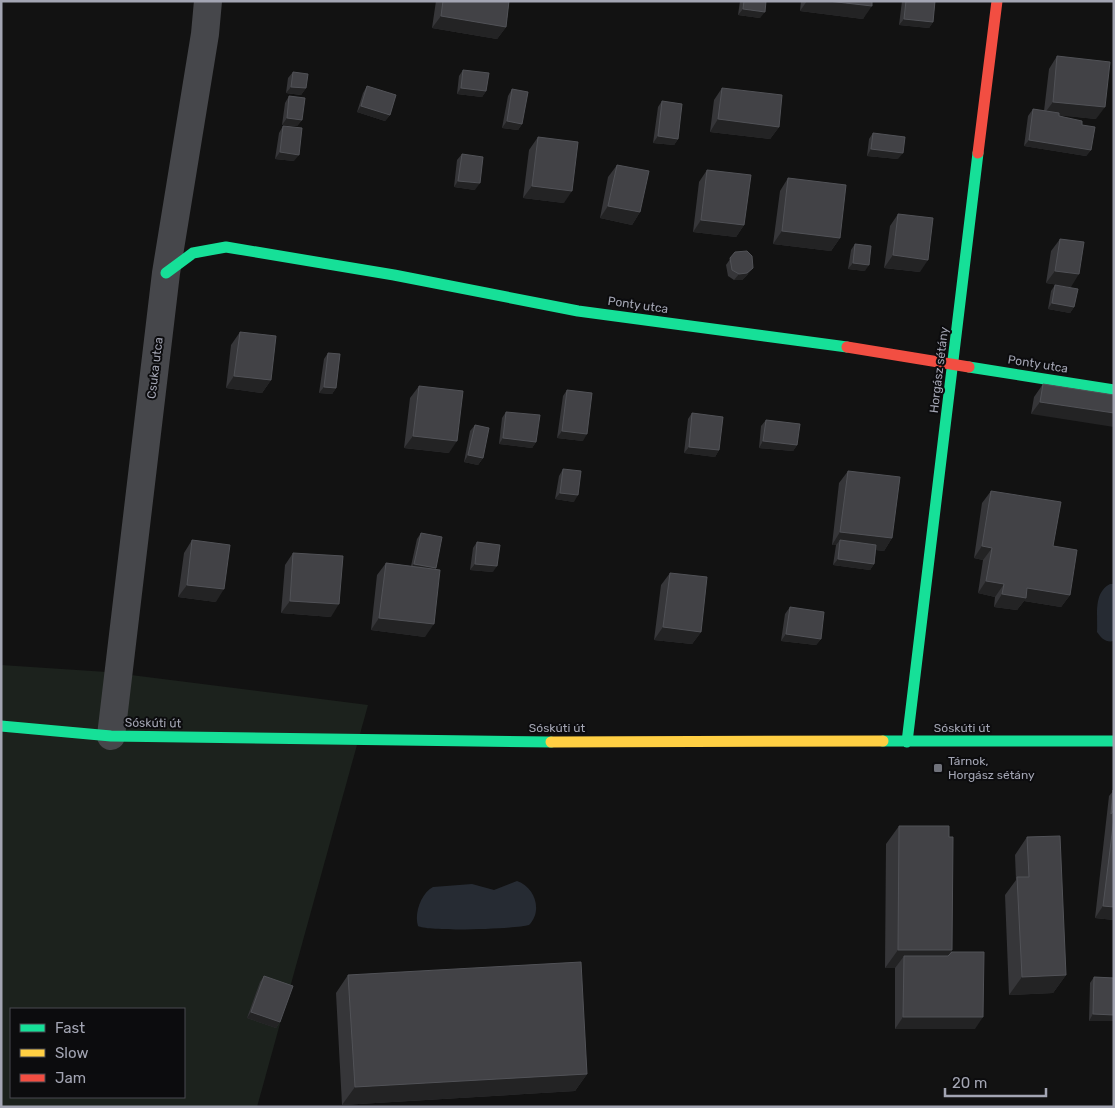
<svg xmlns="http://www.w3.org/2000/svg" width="1115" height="1108" viewBox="0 0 1115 1108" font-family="Rubik,sans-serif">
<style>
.green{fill:#1c221d;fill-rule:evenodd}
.water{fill:#262b33}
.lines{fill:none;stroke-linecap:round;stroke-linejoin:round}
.street{stroke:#46474b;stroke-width:28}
.fast{stroke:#16e098;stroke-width:11}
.slow{stroke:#ffcf43;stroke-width:11}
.jam{stroke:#f24e42;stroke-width:11}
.wall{fill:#363639}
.shaded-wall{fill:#232324}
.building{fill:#424246;stroke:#515257}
.poi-dot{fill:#70727b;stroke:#0c0c0e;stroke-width:2}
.labels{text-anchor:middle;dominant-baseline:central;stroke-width:4;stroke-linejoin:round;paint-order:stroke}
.street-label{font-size:12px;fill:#a3a5b3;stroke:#0c0c0e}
.poi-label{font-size:12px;fill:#a3a5b3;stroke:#0c0c0e;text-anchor:start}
</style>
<rect width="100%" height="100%" fill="#121212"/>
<path class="green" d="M1 665 107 672 368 705 257 1107H1ZM11 1009H184V1097H11Z"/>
<path class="water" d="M1110 584H1114V641C1106 643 1101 638 1097 632 1098 615 1093 593 1110 584Z
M517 881C535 887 543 911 529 925 515 929 429 932 418 926 414 914 421 893 433 887L472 884 494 890Z"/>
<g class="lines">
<path class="street" d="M111 736 166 273 205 34 208 1"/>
<path class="fast" d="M166 273 193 253 226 247 394 275 578 311 847 347
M969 367 1114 390
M1 726 111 736 551 742
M883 741H1114
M907 742 978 153"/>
<path class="slow" d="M551 742 883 741"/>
<path class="jam" d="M978 153 997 1
M847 347 969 367"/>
</g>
<path class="wall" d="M436 1H509L506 27 497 39 432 28Z
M740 1H766L760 18 738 15Z
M801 1H872L863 19 800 11Z
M902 1H935L933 22 929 28 899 25Z
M1057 56 1096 119 1059 115 1082 125 1091 150 1086 156 1024 146 1028 116 1033 109 1044 111 1049 69Z
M463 70 486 91 482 97 457 94 459 76Z
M293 72 306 88 301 95 286 93 288 78Z
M367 86 390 115 385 121 357 112 363 93Z
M722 88 779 127 770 139 710 132 714 100Z
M512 89 522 124 518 130 502 128 508 96Z
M289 96 302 120 297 126 282 125 285 103Z
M662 101 678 139 674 145 653 143 658 107Z
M283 126 294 161 275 159 279 133Z
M873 133 898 159 867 156 869 139Z
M538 137 564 203 523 198 529 150Z
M462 154 475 190 454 187 457 160Z
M617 165 640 212 632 225 600 218 608 177Z
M707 170 744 225 736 237 693 232 699 182Z
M788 178 840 238 831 251 773 244 780 191Z
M898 214 920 272 884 268 890 226Z
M1060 239 1071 287 1046 283 1051 251Z
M855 244 865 271 848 269 851 250Z
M735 252 748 274 742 280H734L728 276 726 265Z
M1055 285 1074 307 1070 313 1048 309 1051 291Z
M240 332 271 380 262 393 226 388 231 345Z
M328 353 336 388 332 394 319 393 324 359Z
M1043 384 1114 395 1031 414 1034 397Z
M419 386 449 453 404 448 410 398Z
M567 390 583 441 557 438 563 396Z
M506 412 536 442 532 448 499 444 502 418Z
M692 413 719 450 715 457 684 453 688 419Z
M766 420 797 445 793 451 759 448 761 426Z
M475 425 483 458 478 465 464 462 470 431Z
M563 469 574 502 555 499 559 476Z
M848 471 892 538 884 551 876 550 874 564 870 570 833 565 836 545H832L839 483Z
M991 491 1053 546 1070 595 1061 607 1024 601 1017 610 994 607 995 597 978 593 983 560 974 558 982 503Z
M421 533 436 568 425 637 371 630 377 575 386 563 411 566 417 539Z
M192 540 216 602 178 597 184 553Z
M477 542 493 572 470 570 473 548Z
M293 553 331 617 281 613 285 565Z
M670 573 701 632 692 644 654 640 661 585Z
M790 607 821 639 816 645 781 641 785 614Z
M1114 790V920L1095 918 1109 796Z
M899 826 952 952 975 1029H895V968H885L886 844Z
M1027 837 1066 975 1053 993 1009 995 1005 895 1016 880 1015 855Z
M348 975 587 1074 575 1091 342 1105 336 993Z
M264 976 280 1022 276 1028 247 1018 260 982Z
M1094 977 1114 978V1021H1089L1090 983Z"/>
<path class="shaded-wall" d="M807 1H828L872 6 863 19 800 11Z
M743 9 765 12 760 18 738 15Z
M441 16 506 27 497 39 432 28Z
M904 19 933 22 929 28 899 25Z
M291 87 306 88 301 95 286 93Z
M461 88 486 91 482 97 457 94Z
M1053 102 1105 107 1096 119 1044 114Z
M361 106 390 115 385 121 357 112Z
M287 118 302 120 297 126 282 125Z
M718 119 779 127 770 139 710 132Z
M507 121 522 124 518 130 502 128Z
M658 136 678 139 674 145 653 143Z
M1029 140 1091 150 1086 156 1024 146Z
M871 149 903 153 898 159 867 156Z
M280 152 299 155 294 161 275 159Z
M458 181 480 183 475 190 454 187Z
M532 186 572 191 564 203 523 198Z
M608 206 640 212 632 225 600 218Z
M701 220 744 225 736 237 693 232Z
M782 231 840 238 831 251 773 244Z
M893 255 928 260 920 272 884 268Z
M853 263 869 265 865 271 848 269Z
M753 268 748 274 742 280H734L739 274Z
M1055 271 1079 274 1071 287 1046 283Z
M1052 303 1074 307 1070 313 1048 309Z
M234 376 271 380 262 393 226 388Z
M324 387 336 388 332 394 319 393Z
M1040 402 1114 413V427L1031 414Z
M562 431 587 434 583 441 557 438Z
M413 436 457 441 449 453 404 448Z
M503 438 536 442 532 448 499 444Z
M763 441 797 445 793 451 759 448Z
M689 447 719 450 715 457 684 453Z
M468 455 483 458 478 465 464 462Z
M560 493 578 495 574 502 555 499Z
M840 532 892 538 884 551 839 546 840 540 836 545H832Z
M982 546 992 548 983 560 974 558Z
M838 559 874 564 870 570 833 565Z
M414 564 436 568 431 574 410 570Z
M475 564 497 566 493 572 470 570Z
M986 581 1004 584 995 597 978 593Z
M187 585 224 589 216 602 178 597Z
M1027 588 1070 595 1061 607 1024 601 1017 610 994 607 1002 594Z
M290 601 339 604 331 617 281 613Z
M379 618 434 624 425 637 371 630Z
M663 627 701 632 692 644 654 640Z
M786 634 821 639 816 645 781 641Z
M1103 906 1114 907V920L1095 918Z
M898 950H952L940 968 904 956 895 968H885Z
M1066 975 1053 993 1009 995 1022 977Z
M251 1012 280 1022 276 1028 247 1018Z
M1093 1014 1114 1015V1021H1089Z
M903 1017H983L975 1029H895Z
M587 1074 575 1091 342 1105 355 1087Z"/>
<path class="building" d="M443 1H509L506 27 441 16Z
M744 1H766L765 12 743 9Z
M828 1H872V6Z
M906 1H935L933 22 904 19Z
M1057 56 1110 62 1105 107 1053 102Z
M463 70 489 73 486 91 461 88Z
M293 72 308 74 306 88 291 87Z
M367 86 396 95 390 115 361 106Z
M722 88 782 95 779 127 718 119Z
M512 89 528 92 522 124 507 121Z
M289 96 305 98 302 120 287 118Z
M662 101 682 104 678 139 658 136Z
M1033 109 1059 113V116L1082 121V125L1095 127 1091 150 1029 140Z
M283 126 302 128 299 155 280 152Z
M873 133 905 137 903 153 871 149Z
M538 137 578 142 572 191 532 186Z
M462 154 483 157 480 183 458 181Z
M617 165 649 171 640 212 608 206Z
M707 170 751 175 744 225 701 220Z
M788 178 846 185 840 238 782 231Z
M898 214 933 218 928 260 893 255Z
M1060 239 1084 242 1079 274 1055 271Z
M855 244 871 246 869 265 853 263Z
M747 251 752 256 753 268 747 273 739 274 732 270 730 258 735 252Z
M1055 285 1078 289 1074 307 1052 303Z
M240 332 276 336 271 380 234 376Z
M328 353 340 354 336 388 324 387Z
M1043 384 1114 395V413L1040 402Z
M419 386 463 391 457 441 413 436Z
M567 390 592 393 587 434 562 431Z
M506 412 540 415 536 442 503 438Z
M692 413 723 417 719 450 689 447Z
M766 420 800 424 797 445 763 441Z
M475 425 489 428 483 458 468 455Z
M563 469 581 471 578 495 560 493Z
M848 471 900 477 892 538 840 532Z
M991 491 1061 502 1053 546 1077 550 1070 595 1027 588 1026 598 1002 594 1004 584 986 581 992 548 982 546Z
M421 533 442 537 436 568 414 564Z
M192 540 230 545 224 589 187 585Z
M840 540 876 545 874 564 838 559Z
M477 542 500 545 497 566 475 564Z
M293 553 343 556 339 604 290 601Z
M386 563 440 570 434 624 379 618Z
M670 573 707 577 701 632 663 627Z
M790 607 824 612 821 639 786 634Z
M1113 790 1114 810 1111 814Z
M1114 818V907L1103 906Z
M899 826H949V837H953L952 950H898Z
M1060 836 1066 975 1022 977 1017 877H1029L1027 837Z
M952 952H984L983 1017H903L904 956H948Z
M581 962 587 1074 355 1087 348 975Z
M264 976 293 986 280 1022 251 1012Z
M1094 977 1114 978V1015L1093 1014Z"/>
<rect class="poi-dot" x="933" y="763" width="10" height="10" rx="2.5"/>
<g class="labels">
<g class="street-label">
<text transform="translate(638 305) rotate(8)">Ponty utca</text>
<text transform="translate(1038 364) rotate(9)">Ponty utca</text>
<text transform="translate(155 368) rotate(-83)">Csuka utca</text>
<text transform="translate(939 370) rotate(-83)">Horgász sétány</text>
<text transform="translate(153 723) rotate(1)">Sóskúti út</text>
<text x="557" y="728">Sóskúti út</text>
<text x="962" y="728">Sóskúti út</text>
</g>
<g class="poi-label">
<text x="948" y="761">Tárnok,<tspan x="948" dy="14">Horgász sétány</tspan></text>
</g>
</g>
<rect width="1115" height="1108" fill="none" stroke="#a3a5b3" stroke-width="5"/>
<rect x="10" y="1008" width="175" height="90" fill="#0c0c0e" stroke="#484950"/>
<rect x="20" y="1024" width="25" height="8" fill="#16e098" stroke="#484950"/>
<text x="55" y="1033" font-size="15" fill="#a3a5b3">Fast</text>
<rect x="20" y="1049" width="25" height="8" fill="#ffcf43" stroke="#484950"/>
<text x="55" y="1058" font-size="15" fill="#a3a5b3">Slow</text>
<rect x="20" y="1074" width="25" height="8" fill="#f24e42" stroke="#484950"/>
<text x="55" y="1083" font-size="15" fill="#a3a5b3">Jam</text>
<path d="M945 1088v8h101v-8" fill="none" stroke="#a3a5b3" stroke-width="2.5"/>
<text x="952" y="1088" font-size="15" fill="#a3a5b3" stroke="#0c0c0e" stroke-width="4" paint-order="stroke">20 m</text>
</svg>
